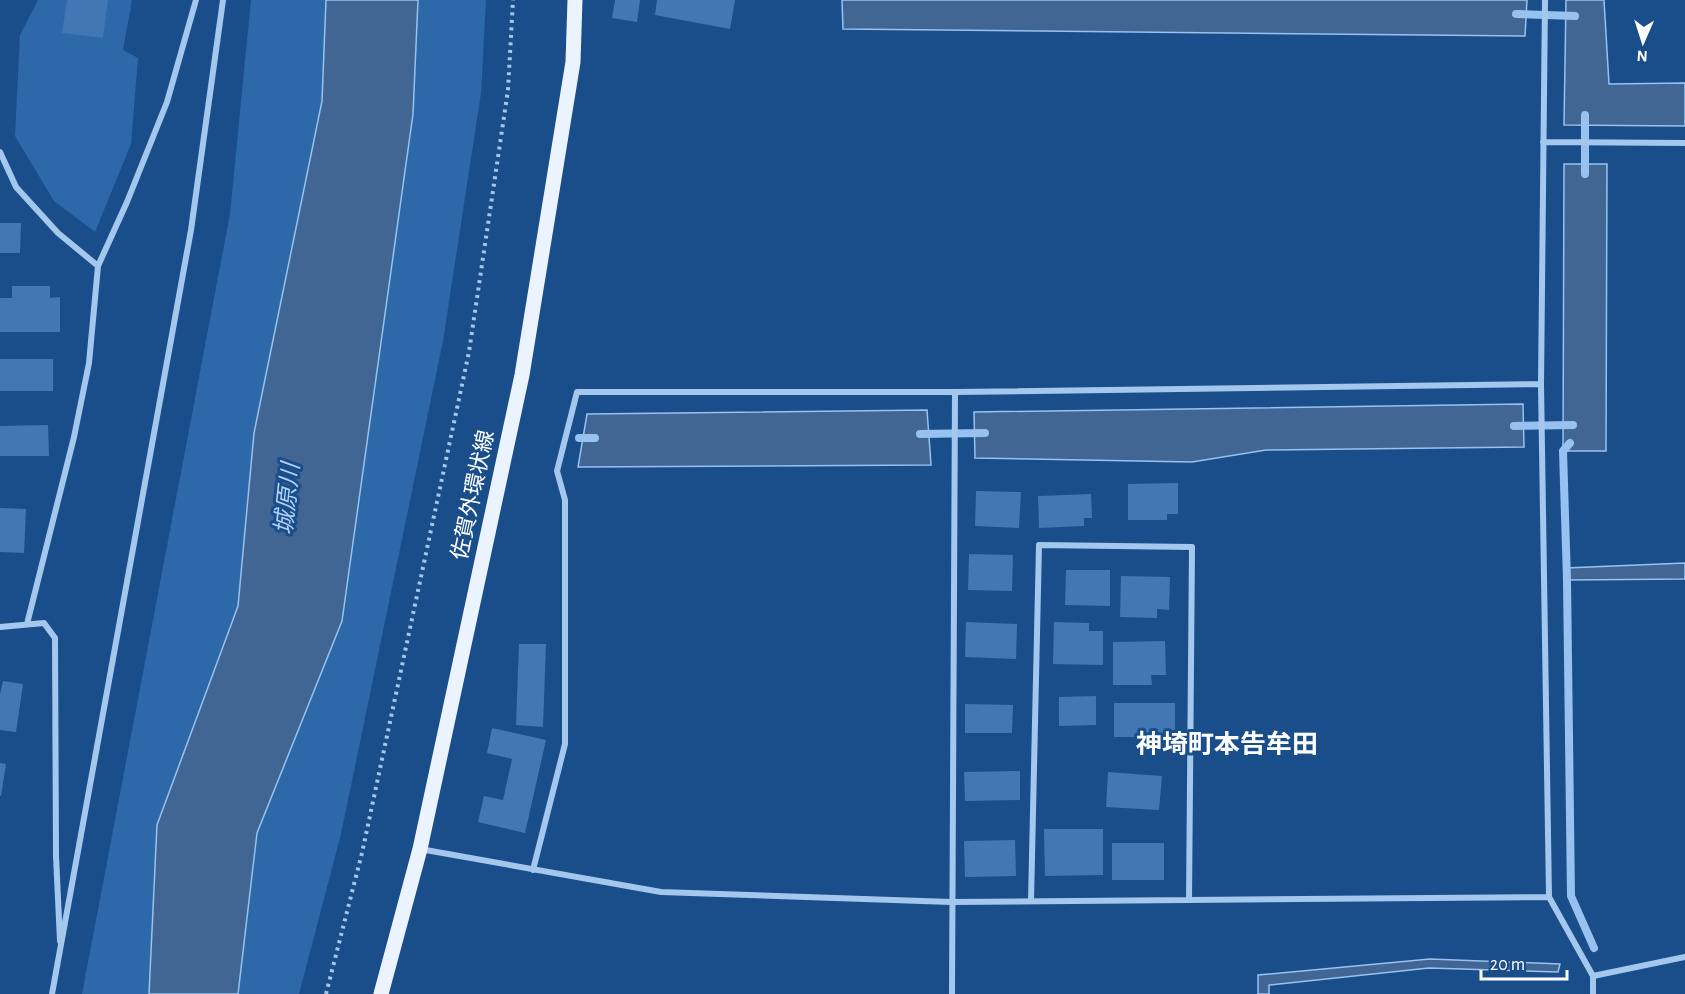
<svg xmlns="http://www.w3.org/2000/svg" width="1685" height="994" viewBox="0 0 1685 994" font-family="'Alegreya Sans','Noto Sans JP',sans-serif">
<style>
.green{fill:#2d68a9}
.water{fill:#416693;stroke:#97c2f0;stroke-width:1.5}
.lines{fill:none;stroke-linecap:round;stroke-linejoin:round}
.stream{stroke:#97c2f0;stroke-width:8}
.building{fill:#4277b3}
.path{stroke:#a4c7ed;stroke-width:4;stroke-dasharray:3 4.5;stroke-linecap:butt}
.street{stroke:#a4c7ed;stroke-width:6}
.primary{stroke:#eaf3ff;stroke-width:15}
.labels{text-anchor:middle;dominant-baseline:central;stroke-width:6;stroke-linejoin:round;paint-order:stroke}
.street-label{font-size:22px;fill:#fff;stroke:#1a4e8b}
.water-label{font-size:24px;font-style:italic;fill:#b0d1f5;stroke:#1a4e8b}
.quarter-label{font-size:26px;font-weight:bold;fill:#fff;stroke:#1a4e8b}
</style>
<rect width="100%" height="100%" fill="#1a4e8b"/>
<path class="green" d="M38 0H132L123 50 138 58 131 144 95 232 54 201 15 136 20 35Z
M251 0H326L322 101 254 433 238 606 157 825 149 994H82L230 214Z
M418 0H486L481 93 443 341 341 834 299 994H238L257 833 342 621 413 114Z"/>
<path class="water" d="M326 0H418L413 114 342 621 257 833 238 994H149L157 825 238 606 254 433 322 101Z
M842 0H1527L1525 36 843 29Z
M1566 0H1604L1609 84 1685 83V126L1564 125Z
M1564 164H1607L1606 451H1563Z
M1523 404 1524 447 1266 450 1192 462 975 458 974 412Z
M927 410 931 465 578 467 587 414Z
M1685 563V579L1567 580 1566 568Z
M1430 959 1560 964 1558 972 1429 968 1269 985V994H1258V975Z"/>
<g class="lines">
<path class="stream" d="M1516 14 1575 16
M1585 115V174
M1514 426 1573 425
M920 434 985 433
M579 438H595
M1570 443 1563 451 1567 580 1571 896 1594 948"/>
</g>
<path class="building" d="M67 0H108L103 38 62 33Z
M615 0H640L637 22 612 18Z
M657 0H735L730 29 655 15Z
M0 223H21L20 253H0Z
M12 286H50V298L60 297V332H0V298H12Z
M0 359H53V391H0Z
M48 425 49 456H0V426Z
M1178 483V514H1167V520H1128V484Z
M976 491 1021 492 1019 528 975 526Z
M1091 494 1092 518H1084V526L1039 528 1038 496Z
M0 508 26 509 24 553 0 552Z
M969 554 1013 555 1012 591 968 590Z
M1066 570H1110V606L1065 605Z
M1121 576 1170 577 1169 610 1157 609V618L1120 617Z
M966 622 1017 624 1016 659 965 657Z
M1054 622 1089 623V631H1103V665L1053 664Z
M1165 641 1166 675H1151L1152 685H1113V642Z
M519 644H546L543 727 516 725Z
M3 681 23 684 16 732 0 730V694Z
M1096 696V725L1059 726V697Z
M1114 703H1175V737H1114Z
M965 704 1013 705 1012 733H965Z
M492 728 546 740 525 833 478 822 484 796 503 800 512 759 487 753Z
M0 763 6 764 1 796H0Z
M1020 771V800L965 801 964 772Z
M1108 772 1162 776 1159 810 1106 807Z
M1044 829H1103V875L1045 876Z
M1015 840 1016 876 965 877 964 841Z
M1112 843H1164V880H1112Z"/>
<g class="lines">
<path class="path" d="M326 994 362 853 469 352 508 90 513 0"/>
<path class="street" d="M1545 0 1541 384 1549 897 1593 976V994
M1543 142 1685 143
M0 152 16 187 58 233 98 266 89 363 74 437 27 624
M98 266 127 202 167 102 196 0
M0 627 44 623 55 638 56 856 60 941
M420 849 661 892 951 902 1549 897
M533 870 565 744V500L557 471 577 392H955L1541 384
M1031 901 1039 545 1192 547 1189 900
M1593 976 1685 957
M52 994 191 230 223 0
M952 994 955 392"/>
<path class="primary" d="M381 994 420 849 522 375 573 62 575 0"/>
</g>
<g class="labels">
<g class="street-label">
<text transform="translate(473 495) rotate(-78)">佐賀外環状線</text>
</g>
<g class="water-label">
<text transform="translate(288 499) rotate(-84)">城原川</text>
</g>
<g class="quarter-label">
<text x="1227" y="745">神埼町本告牟田</text>
</g>
</g>
<g transform="translate(1643 42) rotate(183)" stroke="#1a4e8b" stroke-width="4.5" paint-order="stroke">
<path d="M0-4.5L10 22L0 15L-10 22Z" fill="#ffffff"/>
<text y="-9" font-size="16" font-weight="bold" text-anchor="middle" fill="#ffffff">N</text>
</g>
<path d="M1481 970v9h86v-9" fill="none" stroke="#ffffff" stroke-width="3"/>
<text x="1490" y="970" font-size="18" fill="#ffffff" stroke="#1a4e8b" stroke-width="4.5" paint-order="stroke">20 m</text>
</svg>
